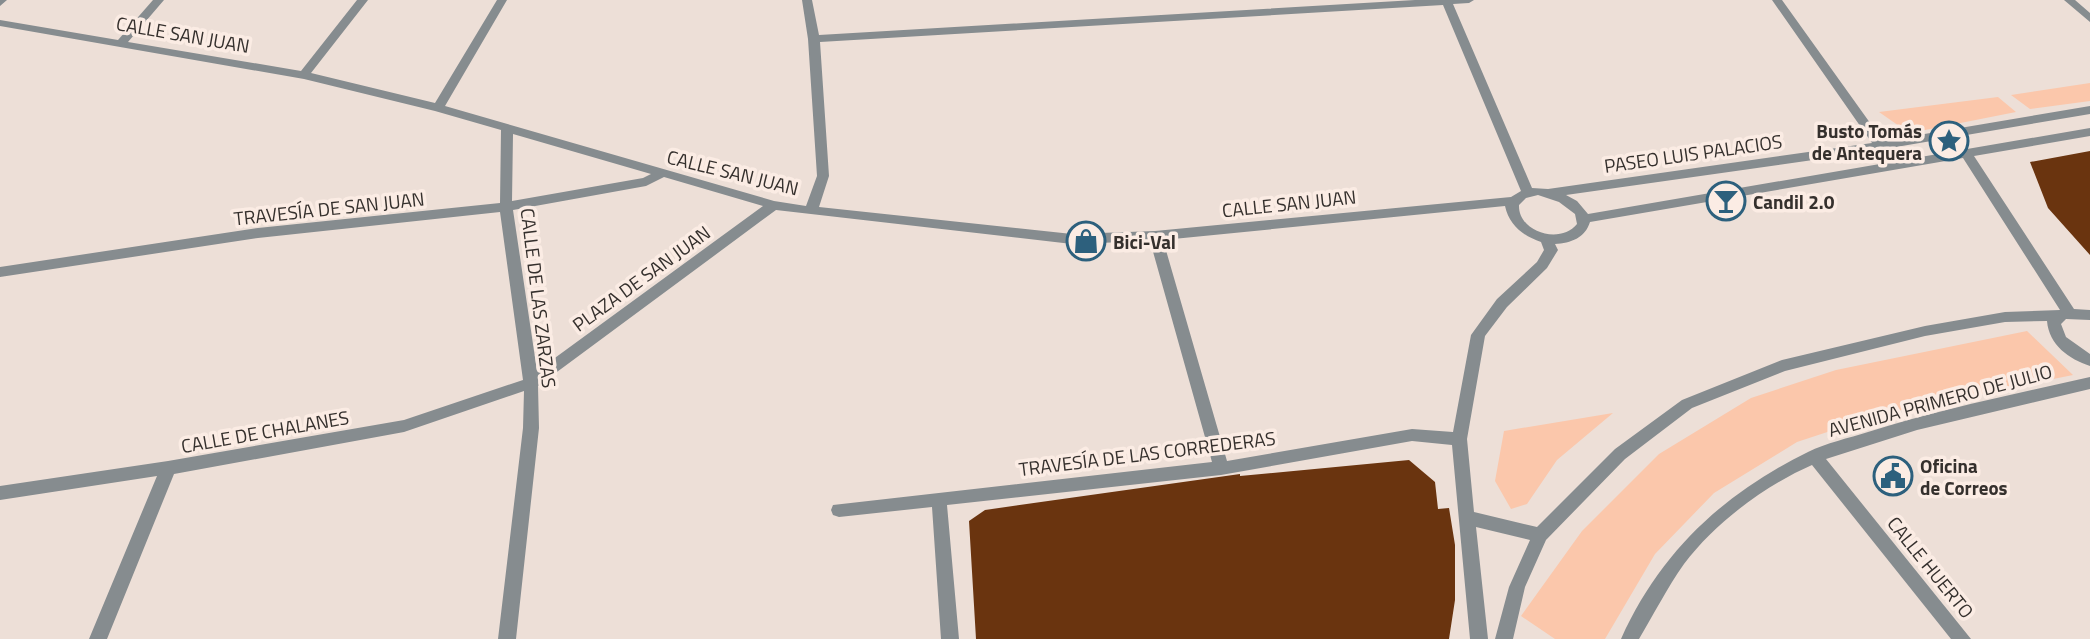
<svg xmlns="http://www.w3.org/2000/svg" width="2090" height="639" viewBox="0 0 2090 639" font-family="'Titillium Web',sans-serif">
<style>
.green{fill:#fbc7ab}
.building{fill:#6a340f}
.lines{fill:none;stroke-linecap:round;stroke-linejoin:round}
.minor{fill:#868c8f;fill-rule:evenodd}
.labels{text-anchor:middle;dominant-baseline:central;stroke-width:7;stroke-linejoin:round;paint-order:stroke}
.street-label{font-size:19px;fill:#35302d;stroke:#fbece4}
.poi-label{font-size:19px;font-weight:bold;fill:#35302d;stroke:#fbece4;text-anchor:start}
</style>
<rect width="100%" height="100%" fill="#eddfd7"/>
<path class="green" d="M2090 83V101L2030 109 2011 95Z
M1998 97 2016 112 1920 131 1902 128 1879 112Z
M2027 331 2073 375 1882 414 1797 442 1714 493 1655 554 1605 639H1555L1521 616 1582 531 1659 454 1751 398 1836 370Z
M1613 413 1557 460 1527 504 1511 509 1495 481 1504 431Z"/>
<path class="building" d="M2090 151V255L2048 208 2030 162Z
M1409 460 1435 482 1438 509 1449 508 1455 545V600L1449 639H976L969 521 985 510 1240 474V476Z"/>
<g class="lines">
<path class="minor" d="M0 0H7L0 6Z
M153 0H164L128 42 301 71 357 0H368L311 73 435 103 497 0H507L445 106 774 201 806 206 817 176 808 39 802 0H812L819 35 1415 0H1474L1469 3 1453 4 1532 188 1548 189 1872 143 1772 0H1782L1883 141 2090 106V114L1855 154 1566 195 1577 201 1588 214 2090 128V136L1974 156 2074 309 2090 310V320L2066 319 2061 324 2066 337 2090 354V366C2069 359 2049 345 2047 321L2005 322 1925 336 1785 371 1692 408 1625 459 1546 540 1525 587 1513 639H1495L1509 587 1530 540 1476 527 1488 639H1470L1452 445 1412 441 1221 475 947 505 959 639H941L932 507 839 517 833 515 831 510 833 505 1212 462 1150 241 1072 244 776 210 538 386 539 428 516 639H498L523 428 524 391 404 432 174 474 107 639H89L157 476 0 500V486L168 461 404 420 523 380 500 212 258 238 0 277V267L258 228 500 203 501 130 435 111 304 79 0 26V20L118 40ZM1443 5 1521 191 1511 197 1155 231 1072 234 819 207 829 176 820 42ZM513 134 651 174 643 178 512 201ZM1963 158 2060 310 2005 312 1925 326 1782 360 1682 400 1615 449 1537 527 1474 512 1467 439 1485 336 1507 307 1547 268 1558 250 1555 244C1571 243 1585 238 1590 222ZM664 177 763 206 537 371 513 210 646 186ZM1538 195 1559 202 1575 214 1577 224C1560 245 1518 232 1519 205L1526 198ZM1505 206C1509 225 1523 236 1541 242L1544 250 1537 262 1497 299 1471 335 1453 432 1412 429 1227 461 1163 240Z
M2064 0H2075L2090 13V22Z
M2090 377V389L1917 430 1826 459 1971 639H1951L1812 465C1764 486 1715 523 1684 564 1667 588 1654 614 1639 639H1621C1660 552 1724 493 1808 452 1826 443 1849 438 1868 432 1941 409 2016 394 2090 377Z"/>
</g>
<defs>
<symbol id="sight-ring" viewBox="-11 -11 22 22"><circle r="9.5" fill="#fbece4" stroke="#2d607d" stroke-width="1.5"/><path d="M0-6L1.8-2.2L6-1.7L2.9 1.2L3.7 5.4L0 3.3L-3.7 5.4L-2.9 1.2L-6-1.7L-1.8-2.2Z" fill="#2d607d"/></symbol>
<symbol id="bar-ring" viewBox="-11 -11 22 22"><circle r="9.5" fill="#fbece4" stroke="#2d607d" stroke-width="1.5"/><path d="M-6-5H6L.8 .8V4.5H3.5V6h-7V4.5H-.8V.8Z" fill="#2d607d"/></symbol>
<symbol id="shop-ring" viewBox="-11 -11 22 22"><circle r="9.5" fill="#fbece4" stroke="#2d607d" stroke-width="1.5"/><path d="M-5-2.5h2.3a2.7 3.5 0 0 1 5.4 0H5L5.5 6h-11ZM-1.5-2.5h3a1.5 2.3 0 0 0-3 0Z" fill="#2d607d"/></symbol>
<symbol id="civic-ring" viewBox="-11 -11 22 22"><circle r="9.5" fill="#fbece4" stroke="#2d607d" stroke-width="1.5"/><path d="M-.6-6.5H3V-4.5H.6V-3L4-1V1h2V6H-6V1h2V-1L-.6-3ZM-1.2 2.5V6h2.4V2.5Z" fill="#2d607d"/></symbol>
</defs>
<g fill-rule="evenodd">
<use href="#sight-ring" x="1927" y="119" width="44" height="44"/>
<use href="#bar-ring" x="1704" y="179" width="44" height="44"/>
<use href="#shop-ring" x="1064" y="219" width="44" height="44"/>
<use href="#civic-ring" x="1871" y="454" width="44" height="44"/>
</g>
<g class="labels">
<g class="street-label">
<text transform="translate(183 34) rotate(10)">CALLE SAN JUAN</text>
<text transform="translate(1693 153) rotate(-8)">PASEO LUIS PALACIOS</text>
<text transform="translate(733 172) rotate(14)">CALLE SAN JUAN</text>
<text transform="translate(1289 203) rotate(-6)">CALLE SAN JUAN</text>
<text transform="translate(329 208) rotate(-6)">TRAVESÍA DE SAN JUAN</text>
<text transform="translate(641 278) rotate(-36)">PLAZA DE SAN JUAN</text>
<text transform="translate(539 298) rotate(83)">CALLE DE LAS ZARZAS</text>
<text transform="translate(1940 400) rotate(-15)">AVENIDA PRIMERO DE JULIO</text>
<text transform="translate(265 431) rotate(-10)">CALLE DE CHALANES</text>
<text transform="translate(1147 453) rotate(-7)">TRAVESÍA DE LAS CORREDERAS</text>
<text transform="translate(1931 567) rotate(51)">CALLE HUERTO</text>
</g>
<g class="poi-label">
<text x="1922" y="130" text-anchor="end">Busto Tomás<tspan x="1922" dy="22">de Antequera</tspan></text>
<text x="1753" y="201">Candil 2.0</text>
<text x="1113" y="241">Bici-Val</text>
<text x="1920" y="465">Oficina<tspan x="1920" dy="22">de Correos</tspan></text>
</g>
</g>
</svg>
